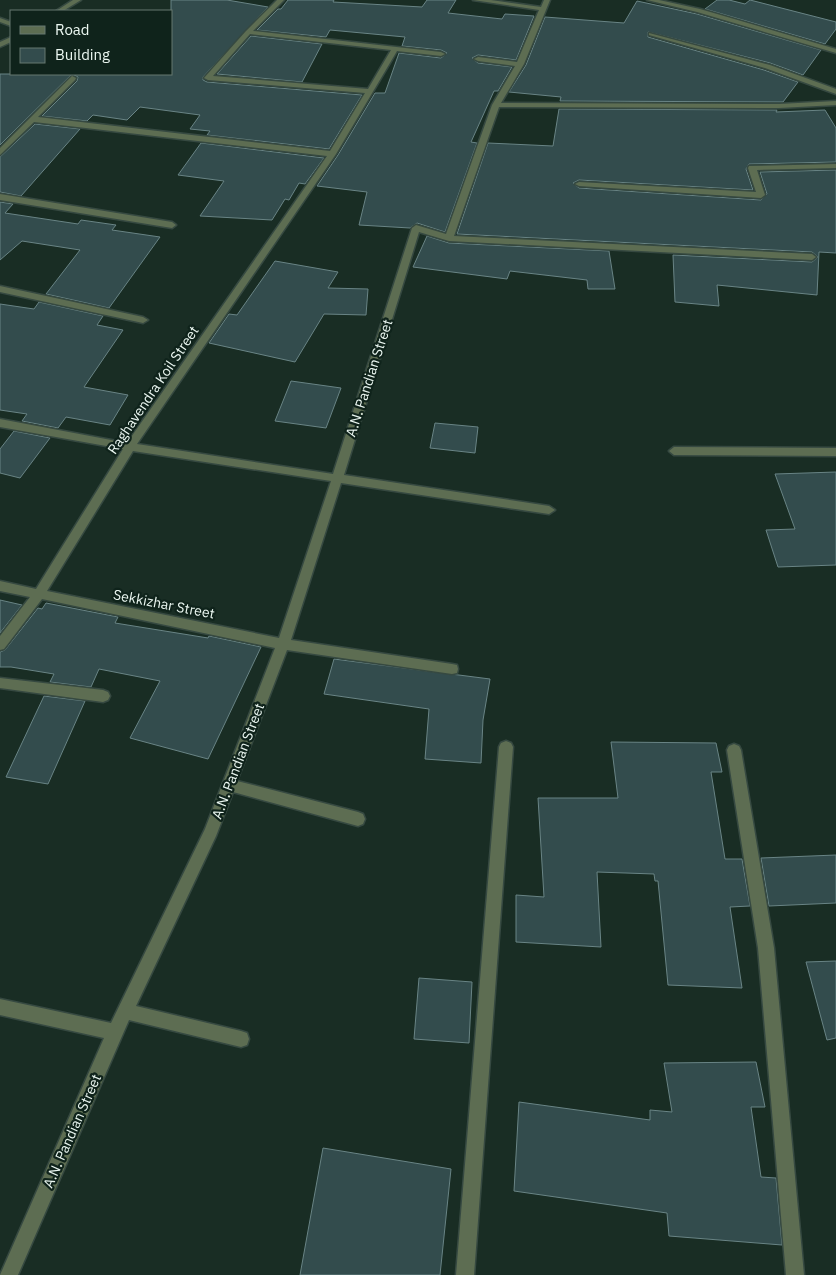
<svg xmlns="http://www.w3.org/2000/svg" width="836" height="1275" viewBox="0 0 836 1275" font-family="'IBM Plex Sans',sans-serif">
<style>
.building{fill:#334c4d;stroke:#698485}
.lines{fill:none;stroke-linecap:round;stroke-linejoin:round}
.minor-casing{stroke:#364941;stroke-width:3}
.minor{fill:#5d6d52;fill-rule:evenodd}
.labels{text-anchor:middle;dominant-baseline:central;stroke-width:4.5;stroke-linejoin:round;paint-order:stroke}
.street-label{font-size:14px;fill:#ebf7f1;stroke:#0f231b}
</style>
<rect width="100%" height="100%" fill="#192d24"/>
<path class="building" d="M171 0H227L268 7 203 77V80L207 82 362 95 329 149 207 135 210 131 190 129 200 115 140 107 127 120 93 115 87 121 42 116 77 81 78 77 72 74 0 145V74H171Z
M288 0H334L333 2 422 7 427 0H456L448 13 502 19 505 14 534 16 516 60 478 55 472 58 478 63 512 67 498 91H494L471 142 477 143 445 232 417 223 410 228 359 225 367 192 317 186 338 155 375 93H385L399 53 441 58 447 53 441 50 402 46 405 37 330 30 326 37 257 30 278 9H281Z
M717 0H729L745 4 750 0 836 22V29L825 44 705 9Z
M637 1 697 14 821 50 803 75 770 63 648 32V37L764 70 798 82 783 102 560 101 561 97 509 92 526 65 545 17 624 23Z
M251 36 322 44 302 82 217 74Z
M559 109 777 110 776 112 825 110 836 128V162L749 164 746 169 753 190 579 180 573 183 579 188 761 200 767 194 760 172 836 170V253L819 252 817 295 717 285 719 306 675 302 673 255 812 262 818 257 812 252 457 234 488 143 553 146Z
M35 124 80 129 21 196 0 192V157Z
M201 143 324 158 305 184 299 183 289 200 285 199 272 220 200 216 224 181 178 175Z
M0 202 13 204 5 213 78 224 81 220 116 225 112 230 160 237 109 308 46 294 80 250 22 241 0 260Z
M427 236 449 243 609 251 615 289H588L587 280 510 271 507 279 413 267Z
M275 261 338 272 328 288 368 289 366 315 324 314 295 362 209 343 229 314 237 315Z
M39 302 103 316 97 325 123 330 84 387 128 395 110 425 66 417 58 428 22 421 27 414 0 410V304L34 309Z
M291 381 341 388 326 428 275 421Z
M435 423 478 427 475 453 430 448Z
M14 431 50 438 20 478 0 473V449Z
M836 472V565L778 567 766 530 795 529 775 474Z
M0 600 22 605 0 633Z
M46 603 118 617 115 623 208 638 209 636 261 647 208 759 130 738 160 681 99 669 91 687 50 682 54 674 11 667H0V652L5 650 38 608 42 609Z
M334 659 490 679 483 720 481 763 425 759 429 709 324 694Z
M44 696 85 701 48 784 6 777Z
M611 742 716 743 722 772H711L725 859H742L750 906 730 907 742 988 668 985 658 881H655L654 874 597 872 601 947 516 942V895L544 897 538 798H618Z
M836 855V903L769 906 761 858Z
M836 961V1038L827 1040 806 962Z
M419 978 472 982 469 1043 414 1039Z
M756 1062 765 1107H751L761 1177 776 1178 782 1245 669 1236 667 1213 514 1191 519 1102 650 1120V1110L672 1112 664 1063Z
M323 1148 451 1169 440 1275H300Z"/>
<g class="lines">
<defs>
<path id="minor" d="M73 0H81L63 11H56Z
M277 0H284L253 31 441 52 445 54 441 56 397 51 336 154 137 444 333 474 412 228 416 225 446 234 492 105 515 66 478 61 474 59 478 57 517 62 539 10 473 0H491L541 7 544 0H550L524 64 501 103 779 104 836 101V105L779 108 499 107 454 236 812 254 816 257 812 260 449 241 419 232 344 475 549 506 555 510 549 514 341 483 291 640 452 664 457 665 458 669 457 673 452 674 287 650 237 781 358 812 363 814 365 819 363 824 358 826 233 792 216 836 136 1006 241 1031 247 1033 249 1039 247 1045 241 1047 129 1020 18 1275H0L104 1038 0 1015V999L111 1023 205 829 275 648 42 599 4 649 0 650V636L30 597 0 591V581L36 589 123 449 0 427V419L127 443 327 156 34 122 0 155V148L72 76 76 78 75 80 38 117 330 151 365 93 208 80 204 78 246 31ZM250 34 391 50 368 89 213 76ZM133 451 331 481 279 638 47 591Z
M647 0H659L700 9 836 49V53L697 12Z
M0 18 11 22V26L0 22Z
M649 33 770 65 836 89V94L765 68 649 35Z
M11 37V42L0 47V42Z
M836 164V168L757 170 765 195 761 198 579 186 575 184 579 182 756 192 748 168 749 166Z
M0 194 172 222 176 225 172 228 0 200Z
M0 286 143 317 148 320 143 323 0 292Z
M674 447 836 448V456L674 455 669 451Z
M0 678 103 690 108 692 110 696 108 700 103 702 0 688Z
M506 741 511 743 513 747 474 1275H456L499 747 501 743Z
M734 744 739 746 741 750 774 948 804 1275H786L758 948 727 750 729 746Z"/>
</defs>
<use href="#minor" class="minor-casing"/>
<use href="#minor" class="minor"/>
</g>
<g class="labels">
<g class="street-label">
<text transform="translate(369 378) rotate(-72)">A.N. Pandian Street</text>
<text transform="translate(153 390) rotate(-56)">Raghavendra Koil Street</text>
<text transform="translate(164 604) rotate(11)">Sekkizhar Street</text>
<text transform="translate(238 761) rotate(-69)">A.N. Pandian Street</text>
<text transform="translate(72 1131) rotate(-66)">A.N. Pandian Street</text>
</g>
</g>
<rect x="10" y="10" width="162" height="65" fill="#0f231b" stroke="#677871"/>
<rect x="20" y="26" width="25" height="8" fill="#5d6d52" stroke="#677871"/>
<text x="55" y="35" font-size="15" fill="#ebf7f1">Road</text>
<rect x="20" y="48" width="25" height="15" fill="#334c4d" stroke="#677871"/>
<text x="55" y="60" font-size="15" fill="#ebf7f1">Building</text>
</svg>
